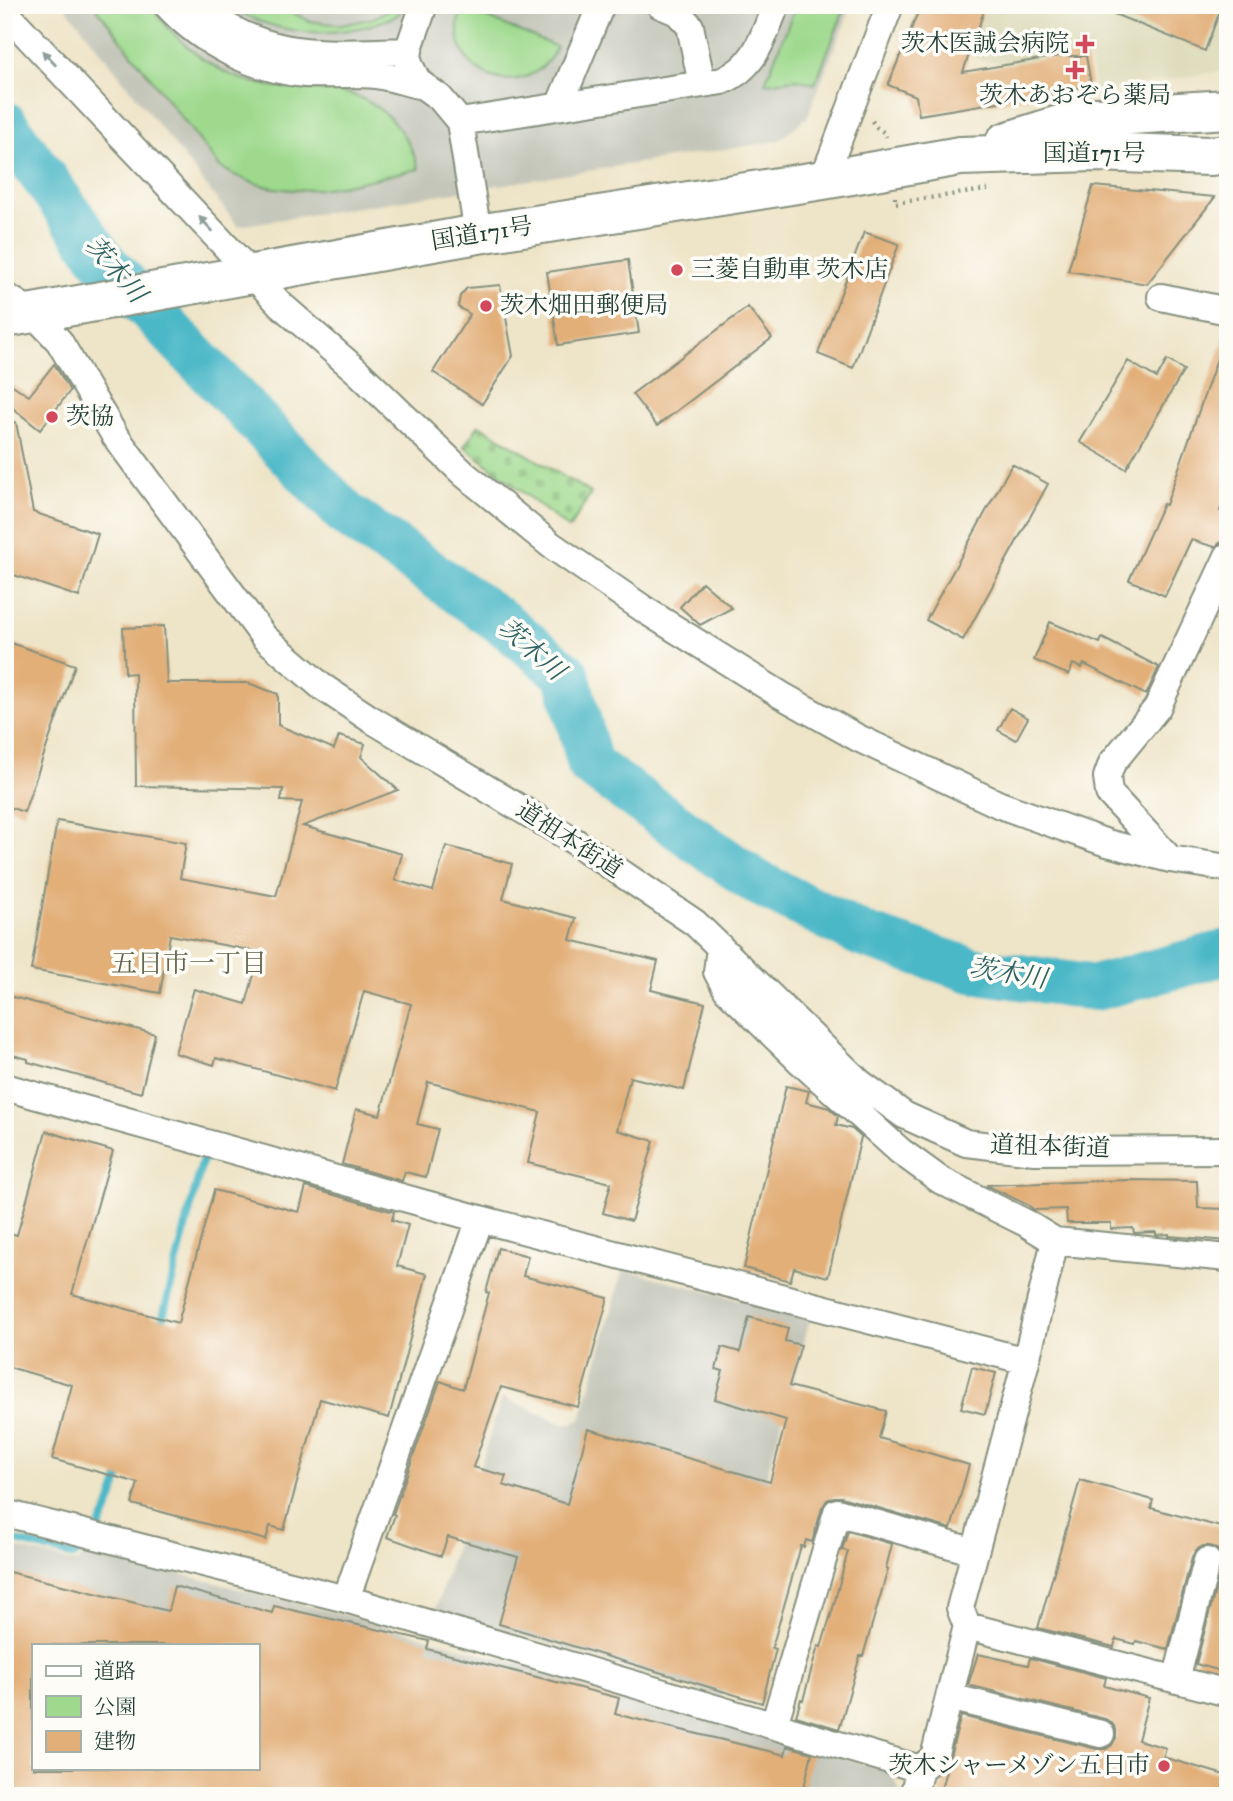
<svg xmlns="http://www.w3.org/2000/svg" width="1233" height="1801" viewBox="0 0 1233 1801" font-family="'IM FELL DW Pica','Noto Serif JP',serif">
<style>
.built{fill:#dcdab8}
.industrial{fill:#c4c6b9;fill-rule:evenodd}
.green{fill:#9ed98d;stroke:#5e8b60;stroke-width:2}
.cemetery{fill:url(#cemetery-stones);stroke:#5e8b60;stroke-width:2}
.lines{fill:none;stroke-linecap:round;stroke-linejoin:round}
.stream{stroke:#4cb8c7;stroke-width:8}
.river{stroke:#4cb8c7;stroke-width:46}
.building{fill:#e2af78;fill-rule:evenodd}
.minor-casing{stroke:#86907e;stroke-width:30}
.highway-casing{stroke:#86907e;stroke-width:42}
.path{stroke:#86907e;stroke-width:4.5;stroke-dasharray:2 5;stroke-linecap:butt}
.minor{stroke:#fff;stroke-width:26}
.highway{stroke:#fff;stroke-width:38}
.oneway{fill:#8f9e9a}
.poi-dot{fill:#d1495b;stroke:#fdfcf7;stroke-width:2.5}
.labels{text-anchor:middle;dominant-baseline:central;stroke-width:7;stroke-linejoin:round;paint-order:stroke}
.poi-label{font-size:24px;fill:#1f3d34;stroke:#fdfcf7;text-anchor:start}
.street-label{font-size:24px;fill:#1f3d34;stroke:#fdfcf7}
.water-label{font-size:26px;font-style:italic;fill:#2c6260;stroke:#fdfcf7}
.neighbourhood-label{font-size:26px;fill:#63654c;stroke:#fdfcf7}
</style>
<defs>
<pattern id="cemetery-stones" width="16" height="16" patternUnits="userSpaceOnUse" patternTransform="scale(1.75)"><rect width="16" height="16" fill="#9ed98d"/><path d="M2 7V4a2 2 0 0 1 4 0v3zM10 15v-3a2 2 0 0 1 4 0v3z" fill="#88bb7a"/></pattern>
</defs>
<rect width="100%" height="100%" fill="#fdfcf7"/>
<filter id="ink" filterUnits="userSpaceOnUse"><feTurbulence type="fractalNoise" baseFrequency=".0143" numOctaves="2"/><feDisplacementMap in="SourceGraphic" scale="14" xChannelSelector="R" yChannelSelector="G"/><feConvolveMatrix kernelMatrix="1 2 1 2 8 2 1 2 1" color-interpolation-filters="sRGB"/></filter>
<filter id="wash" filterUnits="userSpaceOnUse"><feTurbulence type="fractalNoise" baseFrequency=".00686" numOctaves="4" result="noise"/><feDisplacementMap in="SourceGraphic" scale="28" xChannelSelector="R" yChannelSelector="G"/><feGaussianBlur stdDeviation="1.57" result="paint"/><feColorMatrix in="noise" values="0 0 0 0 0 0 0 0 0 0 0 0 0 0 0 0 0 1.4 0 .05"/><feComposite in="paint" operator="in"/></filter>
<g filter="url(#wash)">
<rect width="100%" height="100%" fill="#eee4c7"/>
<path class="built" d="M918 5H1228V70L1096 92 1089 58 1009 65 983 60 908 30Z"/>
<path class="industrial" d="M64 5H852L807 117 778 141 238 226Z
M623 1269 810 1319 766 1478 781 1483 721 1697 436 1609 502 1397 565 1425 581 1420Z
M5 1545 76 1563 92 1552 376 1623 891 1771 900 1792 899 1796H5ZM33 1645H257V1768H33Z"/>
<path class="green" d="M94 5H149C174 37 201 64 239 78 272 90 301 87 334 91 378 96 407 129 419 169 347 183 287 209 220 167Z
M228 5H278L309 21 342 25 374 18 397 5 402 7 398 15C342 40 280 39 228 5Z
M796 5H846L815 84 797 79 765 83Z
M462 7 557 47C526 110 438 74 462 7Z"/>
<path class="cemetery" d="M479 425 591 493 569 529 464 446Z"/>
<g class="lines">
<path class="stream" d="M160 1329 204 1154
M5 1538 74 1556C101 1537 112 1500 122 1470"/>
<path class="river" d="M5 124 105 263 346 514 503 623 567 675 590 765 756 882 861 934 971 970 1095 988 1228 952"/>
</g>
<g id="blocks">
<path class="building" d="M921 5H986L963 72 1059 56H1086L1091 84 1066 91 919 115 916 96 888 85Z
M1092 5H1222L1205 51Z
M1093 186 1215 197 1147 284 1068 271Z
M864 232 899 244 853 368 818 354Z
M628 260 639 333 558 345 547 272Z
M500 285 513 356 482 404 433 372 470 314 458 307 460 296 467 288Z
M748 307 772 338 657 426 632 394Z
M1225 336 1228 337V489L1220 511 1228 512V540L1220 543 1215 547 1191 540 1165 596 1129 580 1163 504 1166 505Z
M1167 360 1184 370 1126 469 1080 442 1128 361 1157 378Z
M54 364 70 391 40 430 5 402V380L29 396Z
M16 422 33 512 98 534 79 597 5 572 6 423Z
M1012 464 1048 484 963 640 926 620Z
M702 582 732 608 700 625 680 607Z
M1050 622 1100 643 1102 638 1159 667 1146 695 1084 664 1082 668 1073 664 1069 675 1034 660Z
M164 626 167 683H248L278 694V725L334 749 339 736 365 744 361 757 398 790 303 826 402 854 395 880 433 891 446 846 512 864 503 899 576 918 570 940 658 961 651 990 705 1003 684 1090 630 1077 617 1130 654 1141 631 1221 603 1213 611 1183 528 1163 540 1112 428 1082 417 1124 438 1129 426 1177 405 1172 402 1181 342 1164 356 1109 380 1115 411 1004 364 991 335 1091 216 1058 214 1065 175 1053 194 989 246 1004 260 952 170 935 160 993 31 970 57 821 186 843 180 878 276 896 302 802 281 801 283 789 136 786 135 673 125 674 123 628Z
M5 641 75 665 24 812 5 806Z
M1010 708 1028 718 1016 740 998 730Z
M5 995 155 1034 141 1093 28 1062V1059L5 1053Z
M786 1086 809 1091 806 1102 829 1108 838 1116 836 1125 852 1129 861 1137 828 1277 794 1268 790 1281 744 1268Z
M46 1131 113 1151 72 1294 178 1323 214 1190 299 1212 306 1187 394 1212 392 1220 408 1225 397 1266 427 1274 389 1418 320 1399 284 1530 270 1526 266 1540 132 1504 138 1483 52 1459 72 1385 5 1366V1232L17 1235Z
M1129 1180 1197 1181 1198 1208 1228 1209V1241L1169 1236V1234L1156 1235V1232L1134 1233 1133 1228 1111 1229V1223H1067L1066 1209 1034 1210 1028 1205 986 1185Z
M498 1248 528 1256 523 1276 608 1298 578 1407 501 1387 473 1467 506 1476 503 1485 567 1504 588 1429 770 1482 786 1420 715 1399 723 1371 716 1369 722 1347 740 1352 749 1317 788 1328 785 1341 801 1345 789 1386 886 1411 879 1438 969 1465 951 1529 841 1497H834L827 1500 822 1508 812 1542 806 1540 804 1547 801 1546 772 1648 776 1649 762 1703 499 1624 518 1557 448 1537 441 1556 387 1537 395 1515 393 1514 440 1381 463 1389 489 1293 486 1292Z
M972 1367 996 1373 985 1414 961 1408Z
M1080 1480 1153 1500 1151 1508 1228 1529V1673L1196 1664 1222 1564V1558L1218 1550 1210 1546H1203L1196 1550 1192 1557 1168 1649 1136 1641 1135 1644 1116 1639 1114 1647 1038 1628Z
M848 1531 892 1544 886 1568 888 1569 863 1656H860L839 1729 796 1716 801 1699 803 1700 818 1646 821 1647 833 1608 848 1551 842 1550Z
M5 1571 168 1611 174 1586 272 1613 274 1606 429 1641 427 1649 619 1698 615 1714 785 1755 787 1746 812 1753 802 1796H5ZM33 1645H257V1768H33Z
M978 1654 1028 1665 1030 1658 1106 1678 1104 1686 1149 1698 1138 1740 1166 1748 1163 1757 1228 1776V1796H939L961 1716 1097 1749H1106L1112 1745 1116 1738V1729L1111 1722 1105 1719 968 1685Z"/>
</g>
</g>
<g filter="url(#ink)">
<use href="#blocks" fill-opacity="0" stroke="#86907e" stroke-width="2"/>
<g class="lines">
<defs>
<path id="minor" d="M167 5C203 44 253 69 305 74 328 75 352 73 376 75 392 77 408 83 423 86
M196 5C265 62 326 53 409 51
M424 5 409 48 408 62 418 82 440 98 460 122 478 234
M660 5 677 12 690 26 702 84
M5 12 281 305 358 372 464 474 551 545 648 612 781 695 858 738 1000 805 1107 843 1170 859 1228 868
M559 106 601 5
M460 122 722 81C756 67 763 37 776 5
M823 180 890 5
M5 296 33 313 59 341 115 436 264 637 321 686 369 718 568 837 695 923 860 1083 904 1115 966 1143 1034 1151 1228 1150
M1161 297 1228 311
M1170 859 1109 793 1107 777 1112 763 1157 708 1228 556
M720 947 717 972 727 990 799 1060 900 1151 940 1180 1024 1222 1055 1241 1026 1361 960 1608 967 1626 934 1757 920 1769 913 1796
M5 1087 480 1219 1026 1361
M1055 1241 1228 1258
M5 1513 346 1599 920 1769
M346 1599 480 1219
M967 1626 1228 1693
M1176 1680 1207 1561
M949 1697 1101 1734
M774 1725 837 1512 975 1552"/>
<path id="highway" d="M1005 142 1081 118 1228 109
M5 318 478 234 823 180 960 156 1095 152 1209 156 1228 154"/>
</defs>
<use href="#minor" class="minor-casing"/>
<use href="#highway" class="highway-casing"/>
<path class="path" d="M872 121 876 127 885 133 886 137
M895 197V203L992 189"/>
<use href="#minor" class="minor"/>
<use href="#highway" class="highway"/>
</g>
<defs><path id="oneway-solid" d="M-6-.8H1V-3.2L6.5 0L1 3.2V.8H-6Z" transform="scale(1.75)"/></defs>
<g class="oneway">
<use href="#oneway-solid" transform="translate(49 58) rotate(-133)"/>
<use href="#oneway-solid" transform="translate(206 224) rotate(-133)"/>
</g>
</g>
<g class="poi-dot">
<path d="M1081.5 33.5h7v7h7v7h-7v7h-7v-7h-7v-7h7z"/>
<path d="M1071.5 59.5h7v7h7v7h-7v7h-7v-7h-7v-7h7z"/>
<circle cx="677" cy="270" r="7"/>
<circle cx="486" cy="306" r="7"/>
<circle cx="52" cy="417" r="7"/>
<circle cx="1164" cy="1766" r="7"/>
</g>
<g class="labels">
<g class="poi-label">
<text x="1069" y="44" text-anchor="end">茨木医誠会病院</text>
<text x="1075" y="96" text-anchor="middle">茨木あおぞら薬局</text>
<text x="691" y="270">三菱自動車 茨木店</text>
<text x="500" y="306">茨木畑田郵便局</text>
<text x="66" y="417">茨協</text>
<text x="1150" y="1766" text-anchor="end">茨木シャーメゾン五日市</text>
</g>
<g class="street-label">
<text x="1094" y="154">国道171号</text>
<text transform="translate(482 234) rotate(-9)">国道171号</text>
<text transform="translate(569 840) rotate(33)">道祖本街道</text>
<text transform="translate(1050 1147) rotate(2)">道祖本街道</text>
</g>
<g class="water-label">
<text transform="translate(115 270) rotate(49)">茨木川</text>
<text transform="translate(531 650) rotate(41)">茨木川</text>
<text transform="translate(1008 974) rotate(9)">茨木川</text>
</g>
<g class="neighbourhood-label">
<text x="189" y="964">五日市一丁目</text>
</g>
</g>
<rect width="1233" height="1801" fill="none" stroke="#fdfcf7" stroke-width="28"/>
<rect x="32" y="1644" width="228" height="126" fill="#fdfcf7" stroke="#a4b0a9" stroke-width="2"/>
<rect x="46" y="1666" width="35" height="10" fill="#ffffff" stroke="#a4b0a9" stroke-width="2"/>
<text x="94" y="1678" font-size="21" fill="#1f3d34">道路</text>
<rect x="46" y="1696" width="35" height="21" fill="#9ed98d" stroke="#a4b0a9" stroke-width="2"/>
<text x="94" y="1714" font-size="21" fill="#1f3d34">公園</text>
<rect x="46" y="1731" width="35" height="21" fill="#e2af78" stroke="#a4b0a9" stroke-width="2"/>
<text x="94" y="1748" font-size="21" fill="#1f3d34">建物</text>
</svg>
